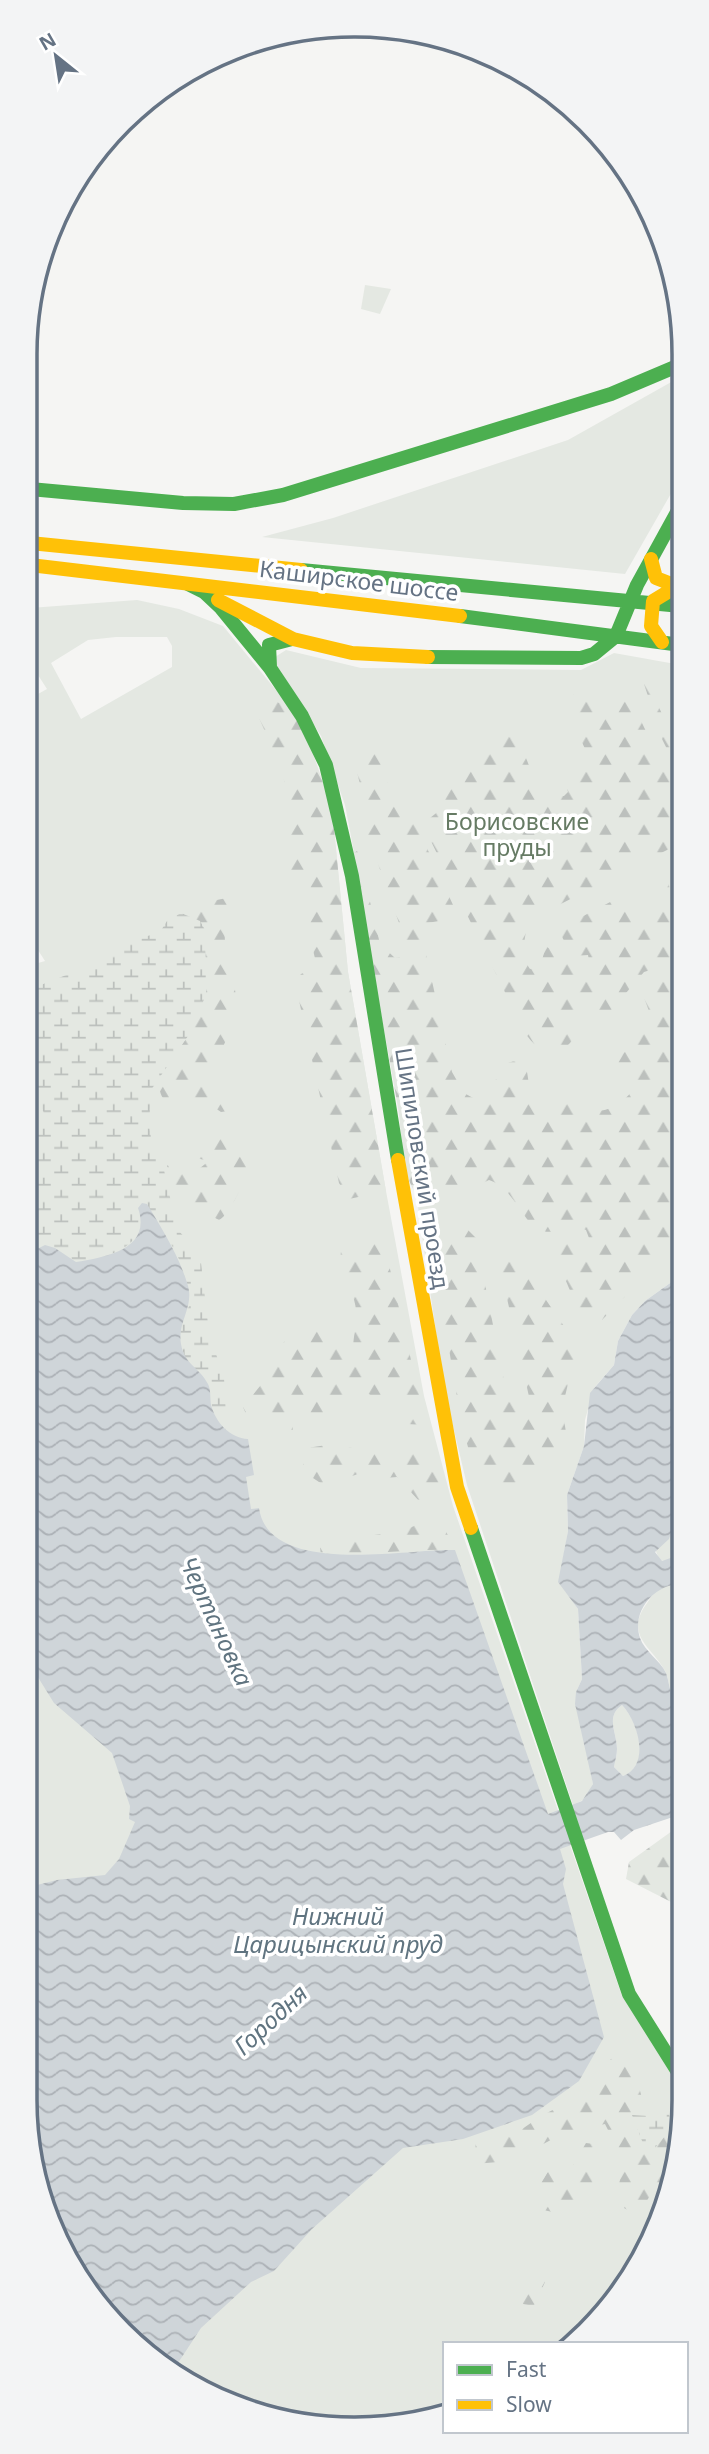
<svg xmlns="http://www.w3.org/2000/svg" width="709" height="2454" viewBox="0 0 709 2454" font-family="'Noto Sans',sans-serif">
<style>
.green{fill:#e4e8e2;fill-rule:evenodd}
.forest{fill:url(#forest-firs)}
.wetland{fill:url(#wetland-marsh)}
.water{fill:url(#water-waves);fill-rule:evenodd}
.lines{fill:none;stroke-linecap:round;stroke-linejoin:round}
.fast{stroke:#4caf50;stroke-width:14}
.slow{stroke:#ffc107;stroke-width:14}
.labels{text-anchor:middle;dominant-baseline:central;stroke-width:7;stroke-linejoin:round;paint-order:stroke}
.street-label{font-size:23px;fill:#657384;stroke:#fff}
.park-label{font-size:23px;fill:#667b64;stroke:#fff}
.water-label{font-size:24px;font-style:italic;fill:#607480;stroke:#fff}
.rim{fill:none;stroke:#657384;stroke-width:3.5}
</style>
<defs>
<pattern id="forest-firs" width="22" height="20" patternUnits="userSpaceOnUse" patternTransform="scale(1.75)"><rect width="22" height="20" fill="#e4e8e2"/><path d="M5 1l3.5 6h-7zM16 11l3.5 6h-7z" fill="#bcc0bd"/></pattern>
<pattern id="wetland-marsh" width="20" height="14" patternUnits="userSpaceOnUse" patternTransform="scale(1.75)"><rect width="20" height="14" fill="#e4e8e2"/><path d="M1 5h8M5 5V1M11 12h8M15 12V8" fill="none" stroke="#bcc0bd"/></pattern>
<pattern id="water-waves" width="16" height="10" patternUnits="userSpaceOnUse" patternTransform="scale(1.75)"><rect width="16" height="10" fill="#cfd5d9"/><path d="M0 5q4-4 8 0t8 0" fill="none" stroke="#acb1b6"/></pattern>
</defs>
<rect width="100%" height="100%" fill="#f5f5f3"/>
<path class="green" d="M365 285 391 289 380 314 361 309Z
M682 376 681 476 625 574 262 537 333 518 568 440Z
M137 600 179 609 223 626 290 707 332 808 348 972 386 1191 424 1396 453 1506 622 1996 678 2080V2163L640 2265 571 2344H445V2416L440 2418 333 2429 209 2396 107 2317 49 2225 25 2099 28 966 45 961 29 936V699L47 689 29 661 30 608ZM116 637H167L172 646V667L81 719 51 663 88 640Z
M286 650 361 668 581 670 614 653 681 665 680 1276 645 1301 632 1315 618 1341 614 1365 594 1388 585 1420 584 1446 567 1495 568 1531 559 1582 578 1609 582 1679 576 1692 593 1784 585 1799 573 1805 467 1485 444 1388 407 1130 345 805 321 736 276 664 275 657Z
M679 1508V1555L672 1560 660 1561 655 1549 665 1542Z
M668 1584H679V1702C669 1696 670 1684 666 1673 656 1650 624 1637 645 1606 652 1596 655 1589 668 1584Z
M622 1705C638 1722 652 1765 623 1776L614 1767C615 1761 617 1755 617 1749 617 1732 605 1717 622 1705Z"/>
<path class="forest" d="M644 675 681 755V777L644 703 648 696 642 678Z
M586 690 591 692 598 709 610 707 615 697 623 694 629 696 681 804V843L655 856 639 854 625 871 553 908 545 903 532 910C527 927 518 953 530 969L540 967 546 946 584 974 591 971 588 955 572 956 560 933 566 925 616 899 636 921 644 923C649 919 665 894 667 889 670 881 669 874 673 866L681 862V960L644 972 608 1014H602L583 998 573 1003C574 1009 577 1014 577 1019 580 1050 545 1067 524 1031L425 829V822L445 806 441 793C472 769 463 746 507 733L520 743 534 778 559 796H564L568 792 564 779C571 770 576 771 586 772L591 762 565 705 570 696Z
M269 699 290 707 310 745 332 808 348 972 386 1191 349 1199 339 1183 295 982 301 974 317 967 306 920 314 900 310 895 291 893C270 856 294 851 292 821 290 786 273 749 259 718Z
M366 752 380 753 385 759V777L399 807 416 824 453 905V913L445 920 427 923 421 931 452 1072 464 1093 475 1099 491 1094C497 1076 502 1054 525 1064 532 1084 526 1130 560 1094 580 1105 597 1119 617 1104 624 1099 630 1096 633 1088L616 1074 612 1063 637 1041 652 1019 643 995 648 986 680 972V1248L652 1269 602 1320C579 1322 573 1295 564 1277L570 1266 568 1259 555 1262 542 1243 544 1240 568 1242 577 1249H583L589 1238 586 1230C572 1223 558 1235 543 1231 522 1225 516 1189 489 1180 463 1193 442 1202 414 1191 399 1163 403 1133 397 1102 383 1020 366 937 351 855L357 851 359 855 380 944 395 958 401 957 399 923 366 830 363 795 356 769 359 759Z
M232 897 235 901C213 930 232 964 236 996 237 1010 228 1037 222 1049 217 1057 209 1063 205 1070L229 1104 228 1111 221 1112 209 1104 188 1099 176 1108C161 1102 159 1092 158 1077L188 1036 206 995 205 930 190 915 181 913V907Z
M28 1091C51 1114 48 1120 28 1143Z
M224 1134 235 1135C241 1142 248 1151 249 1160 250 1172 230 1215 219 1220L181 1200 167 1166 172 1160 181 1161 196 1178 200 1168 209 1161 196 1158 193 1154 206 1138Z
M467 1229 476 1238 503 1376 517 1405 530 1401 495 1245 504 1239 566 1329 576 1350 562 1409 566 1432C547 1457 529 1491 493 1490L483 1472 472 1462 461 1421 431 1241 437 1235Z
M363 1239 384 1243 426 1425 407 1424 395 1394 387 1393 381 1401 360 1389 338 1401 335 1408 319 1415 291 1413 293 1431C277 1432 262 1417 246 1414L243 1407 269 1375 273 1354 293 1332C309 1332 324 1323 338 1329V1343L342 1351 353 1350C353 1338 357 1324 356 1311 355 1287 331 1263 345 1241Z
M333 1444 377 1453 426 1454 442 1489 435 1503 420 1502 397 1477 384 1478 366 1471 325 1486 310 1476 303 1465 307 1448Z
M440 1519 455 1550C410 1548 366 1556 321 1554L320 1548 329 1540 401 1532 427 1520Z
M679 1826V1906L626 1879 629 1862Z
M615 2054C646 2074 643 2116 651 2148L672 2129 678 2128V2163L672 2180C655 2187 645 2198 641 2217L624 2208 618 2191 623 2160 605 2124 566 2132 511 2161 474 2164 476 2141 512 2136 541 2116 582 2095Z
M586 2143 594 2144 592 2197 575 2217 539 2209 537 2189 551 2167 573 2165Z
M538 2274 545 2282 534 2306 523 2304 518 2285Z"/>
<path class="wetland" d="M181 913 200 921 205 930 206 995 188 1036 151 1090 149 1125 151 1138 160 1152 177 1229 200 1254 209 1333 224 1378 227 1432 212 1407 209 1386 186 1362 181 1344 180 1327 190 1304 188 1287 180 1261 163 1229 143 1222C133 1253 105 1257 76 1262L56 1248 45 1245 27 1254 28 1143C48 1120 51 1114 28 1091V990L79 970 123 944 160 932 167 921Z
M658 2106 667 2109C675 2124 664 2141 651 2151L644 2146 632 2115 648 2116Z"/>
<path class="water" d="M142 1203 147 1204C163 1230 180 1258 188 1286 194 1307 177 1323 181 1344 184 1364 200 1368 208 1384 211 1390 210 1398 211 1405 216 1423 230 1438 248 1439L254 1475 246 1477 251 1509 259 1508C269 1578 408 1548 455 1550L548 1814 582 1801 593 1784 575 1704 576 1692 582 1679 578 1609 558 1582 568 1531 567 1495 584 1446 590 1393 614 1365 618 1341 632 1315 645 1301 680 1276 679 1508 669 1539 655 1552 662 1561 679 1555V1584C655 1585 631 1611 640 1638 645 1652 660 1660 666 1673 670 1684 669 1696 679 1702V1815L634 1830 621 1840 614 1832H608L560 1849 566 1869 563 1884 604 2037 579 2081 532 2115 463 2139 403 2148 312 2229 274 2271 251 2282 201 2328 174 2369 107 2317 49 2225 25 2099V1888L57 1880 105 1875 119 1859 135 1822 129 1819 130 1806 112 1753 54 1703 26 1658 27 1254 45 1245 55 1248 76 1262C107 1257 152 1249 138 1208ZM622 1705C638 1722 651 1765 623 1776L614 1767C615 1761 617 1755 617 1749 617 1732 605 1717 622 1705Z"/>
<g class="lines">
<path class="fast" d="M30 489 183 503 234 504 283 495 611 394 682 364
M301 570 681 606
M188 584 204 592 221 608 270 668 302 716 326 765 352 876 398 1160
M460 616 681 645
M428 657 581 658 594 654 616 636 637 585 681 505
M270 667 269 645 292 639
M471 1528 629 1994 678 2072"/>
<path class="slow" d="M30 543 301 570
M651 559 656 578 679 587
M30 565 460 616
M218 600 293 639 352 653 428 657
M662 642 651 626 653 601 676 587
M398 1160 457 1487 471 1528"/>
</g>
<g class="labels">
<g class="street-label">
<text transform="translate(359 580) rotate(7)">Каширское шоссе</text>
<text transform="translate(423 1168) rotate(81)">Шипиловский проезд</text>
</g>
<g class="park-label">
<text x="517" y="821">Борисовские<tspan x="517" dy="26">пруды</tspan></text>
</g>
<g class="water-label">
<text transform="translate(217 1621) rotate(65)">Чертановка</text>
<text x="338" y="1915">Нижний<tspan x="338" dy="28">Царицынский пруд</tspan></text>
<text transform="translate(270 2019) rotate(-43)">Городня</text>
</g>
</g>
<path d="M0 0H709V2454H0ZM354 37H355A317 317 0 0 1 672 354V2100A317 317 0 0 1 355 2417H354A317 317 0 0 1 37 2100V354A317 317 0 0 1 354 37Z" fill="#f3f4f5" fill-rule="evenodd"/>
<path class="rim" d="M354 37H355A317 317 0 0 1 672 354V2100A317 317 0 0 1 355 2417H354A317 317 0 0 1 37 2100V354A317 317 0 0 1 354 37Z"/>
<rect x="443" y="2342" width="245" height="91" fill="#ffffff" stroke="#c1c7ce" stroke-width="2"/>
<rect x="457" y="2365" width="35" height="10" fill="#4caf50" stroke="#c1c7ce" stroke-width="2"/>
<text x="506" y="2377" font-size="21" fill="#657384">Fast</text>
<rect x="457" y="2400" width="35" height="10" fill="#ffc107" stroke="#c1c7ce" stroke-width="2"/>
<text x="506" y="2412" font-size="21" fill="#657384">Slow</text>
<g transform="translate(56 56) rotate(330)" stroke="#ffffff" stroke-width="5" paint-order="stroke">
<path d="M0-5L12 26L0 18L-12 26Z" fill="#657384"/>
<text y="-10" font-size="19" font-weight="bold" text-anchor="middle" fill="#657384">N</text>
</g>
</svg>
